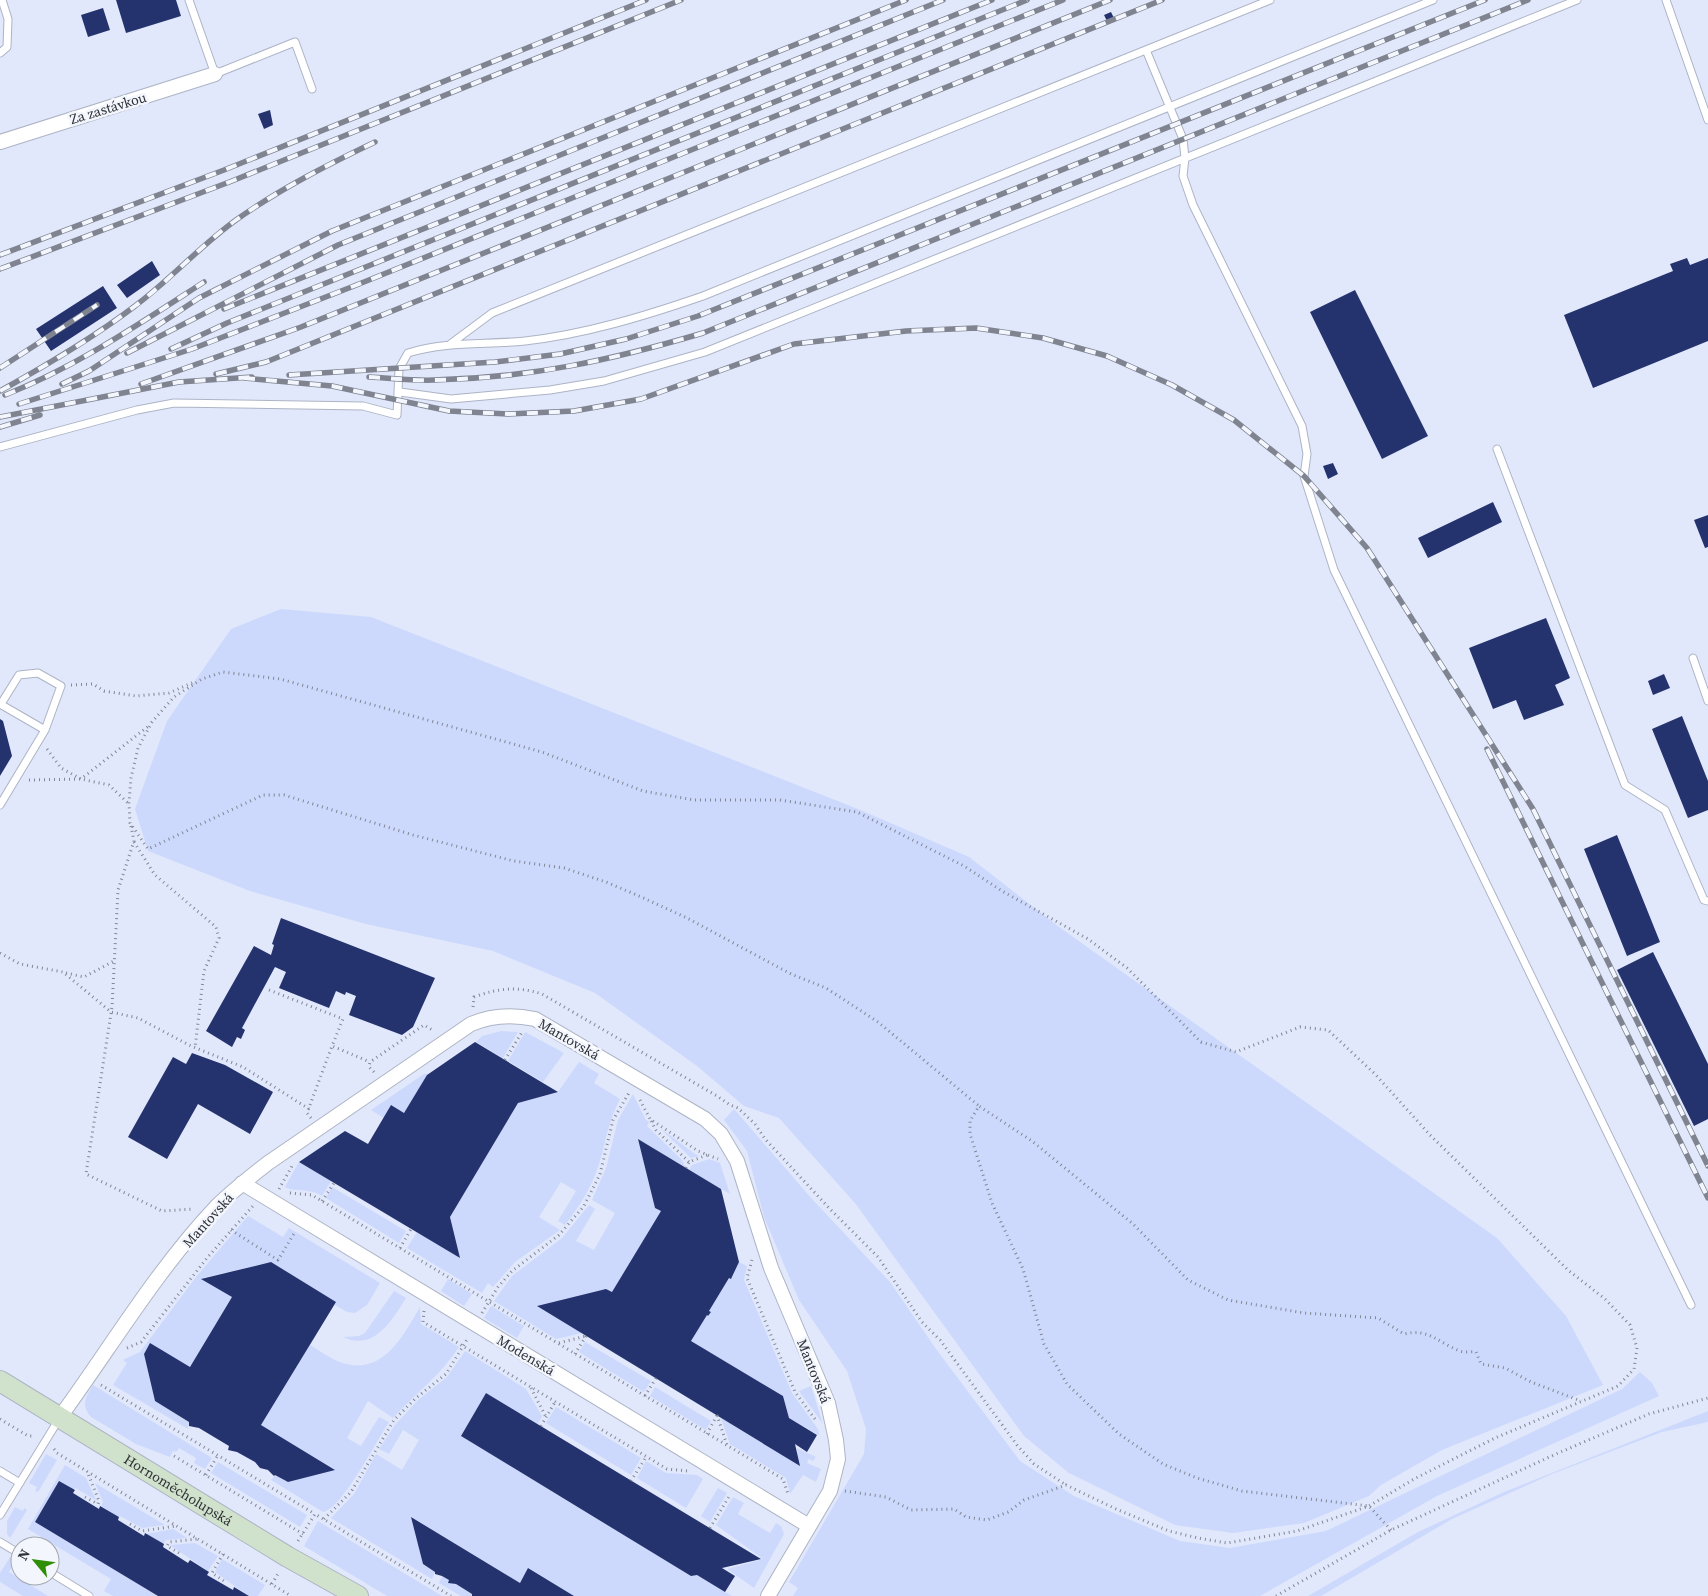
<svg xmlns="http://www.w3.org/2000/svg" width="1708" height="1596" viewBox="0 0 1708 1596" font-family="'Source Serif 4',serif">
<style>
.green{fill:#ccd9fc}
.building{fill:#24336e}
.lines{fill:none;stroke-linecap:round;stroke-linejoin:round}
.lane-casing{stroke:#adb4c5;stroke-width:9}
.street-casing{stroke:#adb4c5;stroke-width:16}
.secondary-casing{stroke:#adb4c5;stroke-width:22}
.path{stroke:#828793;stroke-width:3;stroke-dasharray:1 4;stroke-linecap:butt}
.lane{stroke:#fff;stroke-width:7}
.street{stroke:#fff;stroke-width:14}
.secondary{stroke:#d0e2cb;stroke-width:20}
.rail-casing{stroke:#7f8490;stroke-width:5.5}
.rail{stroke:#f3f6fd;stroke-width:4;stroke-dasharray:11;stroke-linecap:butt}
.labels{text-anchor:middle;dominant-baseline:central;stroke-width:5;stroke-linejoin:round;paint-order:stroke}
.street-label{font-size:14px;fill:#2e3138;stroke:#f3f6fd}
</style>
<rect width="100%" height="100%" fill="#e1e8fb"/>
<path class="green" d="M281 609 371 617 858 809 969 857 1059 927 1497 1238 1566 1316 1603 1385 1442 1450 1381 1485 1369 1496 1304 1523 1233 1533 1175 1525 1069 1473 1024 1436 855 1203 779 1118 744 1106 697 1066 595 993 493 951 366 924 250 891 148 851 135 809 167 721 231 629Z
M501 1031 518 1032 503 1058 476 1042 482 1036Z
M525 1032 564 1053 543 1082 508 1061Z
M579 1062 599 1074 594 1083 620 1099C609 1120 606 1139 600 1161 593 1185 580 1206 565 1225L558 1221 576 1191 561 1182 539 1217 560 1230 515 1262 493 1287 488 1283 482 1293 407 1248 417 1232 460 1258 450 1217 518 1103 558 1092Z
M424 1074H429L404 1113 392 1105 384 1118 371 1110Z
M633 1094 646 1120 649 1122 647 1126 682 1160 685 1167 638 1139 655 1208 661 1211 612 1292 538 1306 582 1333 556 1339 494 1301 512 1276 562 1238 589 1205 595 1209 576 1241 594 1250 615 1213 592 1200 606 1168 618 1120Z
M734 1109 812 1199 890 1282 936 1349 1020 1461 1074 1496 1180 1541 1230 1548 1326 1531 1622 1389 1640 1372 1652 1383 1659 1396 1437 1496 1260 1596H793L798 1588 789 1582 864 1454 866 1429 847 1371 799 1300 764 1217 747 1151 724 1120Z
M660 1128 695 1154 699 1156 691 1158Z
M709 1159 720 1163 730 1194 689 1170 692 1165Z
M299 1162 331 1181 322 1196C308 1187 296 1193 285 1187Z
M332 1187 406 1231 399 1243 326 1198Z
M248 1216 283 1237 289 1228 380 1283 367 1305 355 1313 347 1312 335 1305 336 1302 271 1262 202 1278 232 1297 190 1367 150 1344 144 1354 155 1401 189 1422 188 1429 113 1385 127 1363 123 1360 140 1352 196 1277Z
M739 1262 747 1266 744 1280 792 1393 818 1429 819 1435 789 1418 783 1396 691 1341 707 1315 708 1316 711 1312 709 1311 729 1278H732Z
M448 1279 472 1294 464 1306 441 1291Z
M394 1291 406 1298C392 1320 374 1352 343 1337L359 1336 365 1333Z
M491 1306 524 1326 517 1338 484 1318Z
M420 1307 421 1324 459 1347C441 1375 415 1394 393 1418L368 1401 347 1438 361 1446 379 1417 389 1422C377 1440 342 1509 323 1512L271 1480 275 1475 288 1482 334 1469 261 1425 310 1345C319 1350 328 1357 337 1361 381 1379 402 1338 420 1307Z
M585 1342 651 1381 644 1392 579 1352Z
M465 1351 526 1389 542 1416 538 1424 486 1393 461 1436 691 1576 697 1575 732 1596H574L529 1568 520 1583 412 1517 423 1564 435 1572 432 1579 331 1518 354 1494 376 1454 402 1470 419 1440 403 1430 389 1454 379 1449 395 1425 418 1400 447 1377Z
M93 1385 212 1458 205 1469 194 1463 196 1458 179 1448 176 1452 173 1451 170 1457 136 1444 91 1417C80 1405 86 1397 93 1385Z
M811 1386 823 1424 799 1391Z
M655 1387 711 1421 706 1430 650 1396Z
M556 1407 641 1458 631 1475 546 1423Z
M1708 1411V1422L1662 1432 1552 1474 1452 1519 1321 1596H1308L1418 1532 1504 1492Z
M721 1418 799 1465 797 1448 816 1457 813 1461 809 1459 807 1463 821 1469 816 1482 803 1475 790 1494 786 1478 730 1444Z
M46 1454 57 1460 38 1492 35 1491 37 1487 29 1483Z
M646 1461 666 1473 697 1475 703 1479 686 1508 637 1478Z
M218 1462 307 1515 300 1527 211 1473Z
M65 1465 86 1478 96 1500 75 1488 35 1522 158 1596H113L104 1591 111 1579 28 1529Z
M95 1483 165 1525 142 1528 120 1516 119 1517 101 1506 103 1502Z
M718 1488 727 1493 710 1522 701 1516Z
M733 1497 744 1503 738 1514 770 1533 776 1523 781 1526 784 1534 754 1588 727 1569 763 1559 716 1525Z
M15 1507 23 1511 24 1508 27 1510 10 1538 7 1534V1521Z
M318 1521 442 1596H387L304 1546Z
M173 1529 187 1538 166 1540 163 1544 146 1534Z
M195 1543 218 1556 208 1571 170 1545Z
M10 1557 15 1562 9 1572 48 1596H23L0 1582V1573Z
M222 1559 265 1585 258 1596H249L215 1572Z
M442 1576 449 1580V1583L456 1584 472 1594V1596H461L439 1583Z"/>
<path class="building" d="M116 0H176L181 16 126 33Z
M103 8 110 30 88 37 81 15Z
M1111 12 1114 18 1107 21 1104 15Z
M270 110 273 125 264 129 258 114Z
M1687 258 1690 265 1708 258V341L1593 388 1564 315 1673 271 1670 264Z
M152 261 160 275 127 298 117 285Z
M103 286 117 308 51 351 36 329Z
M1355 290 1428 436 1382 459 1310 312Z
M1333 463 1338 474 1328 479 1323 466Z
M1493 502 1502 522 1428 558 1418 538Z
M1708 515V547L1705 548 1694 520Z
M1546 618 1570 678 1555 685 1564 705 1524 720 1516 700 1493 709 1469 648Z
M1664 674 1670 688 1653 695 1648 681Z
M1682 716 1708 781V810L1688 818 1652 729Z
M0 719 3 721 12 756 0 776Z
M1617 835 1660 942 1627 956 1584 849Z
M281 918 435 978 413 1027 402 1035 349 1015 356 996 346 992 345 995 336 991 329 1008 279 988 286 972 275 967 242 1028 245 1030 241 1039 237 1037 232 1047 206 1031 254 946 271 955 274 945 272 944Z
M1653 952 1708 1064V1119L1694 1126 1617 970Z
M475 1042 558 1092 518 1103 450 1217 460 1258 299 1162 345 1131 368 1144 391 1105 404 1113 427 1075Z
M192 1053 225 1065 273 1092 250 1134 198 1104 167 1159 128 1137 173 1057 186 1064Z
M638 1139 721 1189 739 1262 731 1279 729 1278 709 1311 711 1312 708 1316 707 1315 691 1341 783 1396 789 1418 817 1435 807 1452 795 1444 800 1466 537 1306 606 1289 612 1292 661 1211 655 1208Z
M271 1262 336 1302 261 1425 335 1470 288 1482 275 1475 274 1476 268 1470 260 1468 255 1462 237 1452 228 1450 229 1446 199 1428 189 1426V1422L155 1401 144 1354 150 1343 190 1367 232 1297 201 1279Z
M486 1393 655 1495 761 1559 722 1568 735 1576 725 1592 697 1575 691 1576 461 1436Z
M59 1481 75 1490 73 1493 99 1509 100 1506 119 1517 118 1520 144 1536 145 1533 164 1544 163 1547 188 1563 190 1560 209 1572 207 1575 233 1590 234 1587 249 1596H158L35 1522Z
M411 1517 520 1583 528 1568 574 1596H472V1594L456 1584 448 1583 449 1580 442 1576 435 1574V1572L423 1564Z"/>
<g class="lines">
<defs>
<path id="lane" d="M189 0 215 74 295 42 312 89
M1666 0 1708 120
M1146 50 1183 139 1185 158 1183 176 1193 205 1302 426 1307 454 1304 476 1334 570 1691 1305
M0 53 7 47 8 19 2 0
M449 345 492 313 1270 0
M400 392 451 399 550 390 604 381 705 352 1577 0
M0 447 137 410 174 403 363 406 397 415 399 369 408 353C446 341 485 345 525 341 586 334 645 316 703 296L1433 0
M1497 449 1625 785 1665 810 1704 900 1708 901
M1693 658 1708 701
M0 704 45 730 0 805
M1 704 19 675 38 673 61 686 45 730
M0 1471 20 1483
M0 1515 59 1419
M0 1542 20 1554
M50 1572 89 1596"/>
<path id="street" d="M0 142 215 74
M242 1183 809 1526
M60 1417C111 1347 156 1271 216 1207 232 1191 250 1177 268 1163L471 1024C492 1015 512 1014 535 1019L705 1119 721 1134 737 1161 771 1268 828 1403 836 1440 838 1459 830 1491 768 1596"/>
<g id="secondary">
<path id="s1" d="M0 1381 288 1557 358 1596"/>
</g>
</defs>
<use href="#lane" class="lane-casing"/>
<use href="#street" class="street-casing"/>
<use href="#secondary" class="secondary-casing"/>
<path class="path" d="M71 685 93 684 104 691 136 696 169 693 194 682
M47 749 61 768 81 779 150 725
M29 780 81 779 109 785 128 803
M131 826 134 841 118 890 112 1007 86 1174 162 1211 193 1209
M134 842 155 875 216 927 219 938 204 971 195 1048
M0 953 20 964 63 972 111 1012 138 1018 191 1046 243 1067 309 1109
M66 973 84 977 114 961
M269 990 343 1019 332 1046 370 1062
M473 1007 474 997C499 988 517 986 542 994L717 1096 730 1105 738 1108 755 1124 765 1139 829 1208 878 1257 922 1322 940 1340 1017 1445 1034 1464 1066 1485
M505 1060 522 1032
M374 1072 369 1067 370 1062 424 1025 434 1031
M640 1100 650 1119 698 1151 718 1159
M311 1118 307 1113 332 1046
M651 1121 656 1130 689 1162
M686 1168 689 1162 707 1155
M279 1189 292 1166
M290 1193 312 1195 783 1479 788 1494
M322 1201 334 1183
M231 1230 278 1260 295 1232
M400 1248 411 1229
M752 1260 747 1278 795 1392 815 1419
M424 1311 423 1322 667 1469 688 1471
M482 1313 498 1287 512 1271 559 1235 584 1206 600 1174 613 1120 630 1091
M559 1343 586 1336
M127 1348 141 1342 207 1258 253 1206
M575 1354 586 1336
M101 1385 315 1514
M531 1388 546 1417
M645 1396 656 1378
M717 1415 727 1445
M0 1419 28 1436H34
M541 1426 555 1402
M707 1434 717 1415
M54 1449 57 1453 291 1596
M174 1456 303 1534
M206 1475 218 1455
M631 1481 646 1457
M845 1491 886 1497 911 1510 954 1509 966 1517 987 1520 1008 1512 1024 1500 1066 1485 1116 1509 1169 1531 1198 1538 1227 1543 1297 1531 1369 1506 1414 1479 1495 1438 1618 1386 1634 1369 1637 1348 1630 1325 1605 1299 1568 1270 1430 1135 1375 1074 1328 1030 1300 1027 1236 1052 1201 1042 1127 968 1088 939 1002 891 964 866 857 812 780 800H694L643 791 542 752 280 679 223 672 202 679 174 697 152 722 138 748 131 778 129 803 130 823 148 849 263 795H284L413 835 514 861 564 868 606 882 639 896 687 918 791 974 826 988 878 1022 979 1106
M85 1497 98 1504 99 1501 87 1471
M324 1519 351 1492 394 1420 416 1398 446 1374 468 1338
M130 1524 142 1531 176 1526
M710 1528 730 1495
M1391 1530 1369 1506 1242 1491 1197 1478 1163 1464 1119 1434 1067 1384 1044 1344 1023 1269 992 1203 970 1134V1121L979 1106 1032 1141 1133 1224 1188 1280 1228 1300 1304 1313 1378 1318 1404 1334C1430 1328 1438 1343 1460 1351 1465 1353 1471 1351 1476 1352L1481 1364 1505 1368 1531 1382 1581 1401
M298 1541 315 1514 451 1596
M179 1553 167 1546 169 1542 197 1539
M223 1554 212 1573 224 1581
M272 1584 279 1572
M1276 1596 1391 1530 1556 1454 1649 1414 1708 1398"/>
<use href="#lane" class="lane"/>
<use href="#street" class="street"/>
<use href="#secondary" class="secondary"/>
<defs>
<path id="rail" d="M0 255 224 170 646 0
M0 269 232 181 681 0
M224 309 992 0
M171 349 227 323 1027 0
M127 353 338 245 943 0
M0 368 97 305
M216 374 266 362 1162 0
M289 375 495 362 560 354 626 339 698 316 1485 0
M369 377C391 378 413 381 434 380 530 378 612 360 703 333L1528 0
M244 378 332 386 449 411 508 414 574 411 641 399 794 344 906 331 976 328 1043 338 1107 356 1172 385 1234 420 1304 476 1367 548 1533 809 1708 1166
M62 384 89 371 199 298 332 231 906 0
M141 384 301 327 1110 0
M0 391C47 365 93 338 135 306 170 280 200 246 236 220 280 189 327 165 375 142
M5 395C76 367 139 324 204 282
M19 404 192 349 354 286 1063 0
M0 417 179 382 252 377
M0 427 40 415
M1487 749 1708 1198"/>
</defs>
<use href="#rail" class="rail-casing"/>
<use href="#rail" class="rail"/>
</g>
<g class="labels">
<g class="street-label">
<text transform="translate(108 108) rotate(-17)">Za zastávkou</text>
<text transform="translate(569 1039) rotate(30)">Mantovská</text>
<text transform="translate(208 1220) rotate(-48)">Mantovská</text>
<text transform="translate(526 1355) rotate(31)">Modenská</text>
<text transform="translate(814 1371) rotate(68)">Mantovská</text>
<text stroke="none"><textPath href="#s1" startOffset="209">Hornoměcholupská</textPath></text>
</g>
</g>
<g transform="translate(35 1561) rotate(299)"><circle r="24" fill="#f3f6fd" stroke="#a4a7ae"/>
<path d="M0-4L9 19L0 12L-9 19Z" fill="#2e8f07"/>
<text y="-8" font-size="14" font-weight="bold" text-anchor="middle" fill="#2e3138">N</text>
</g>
</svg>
